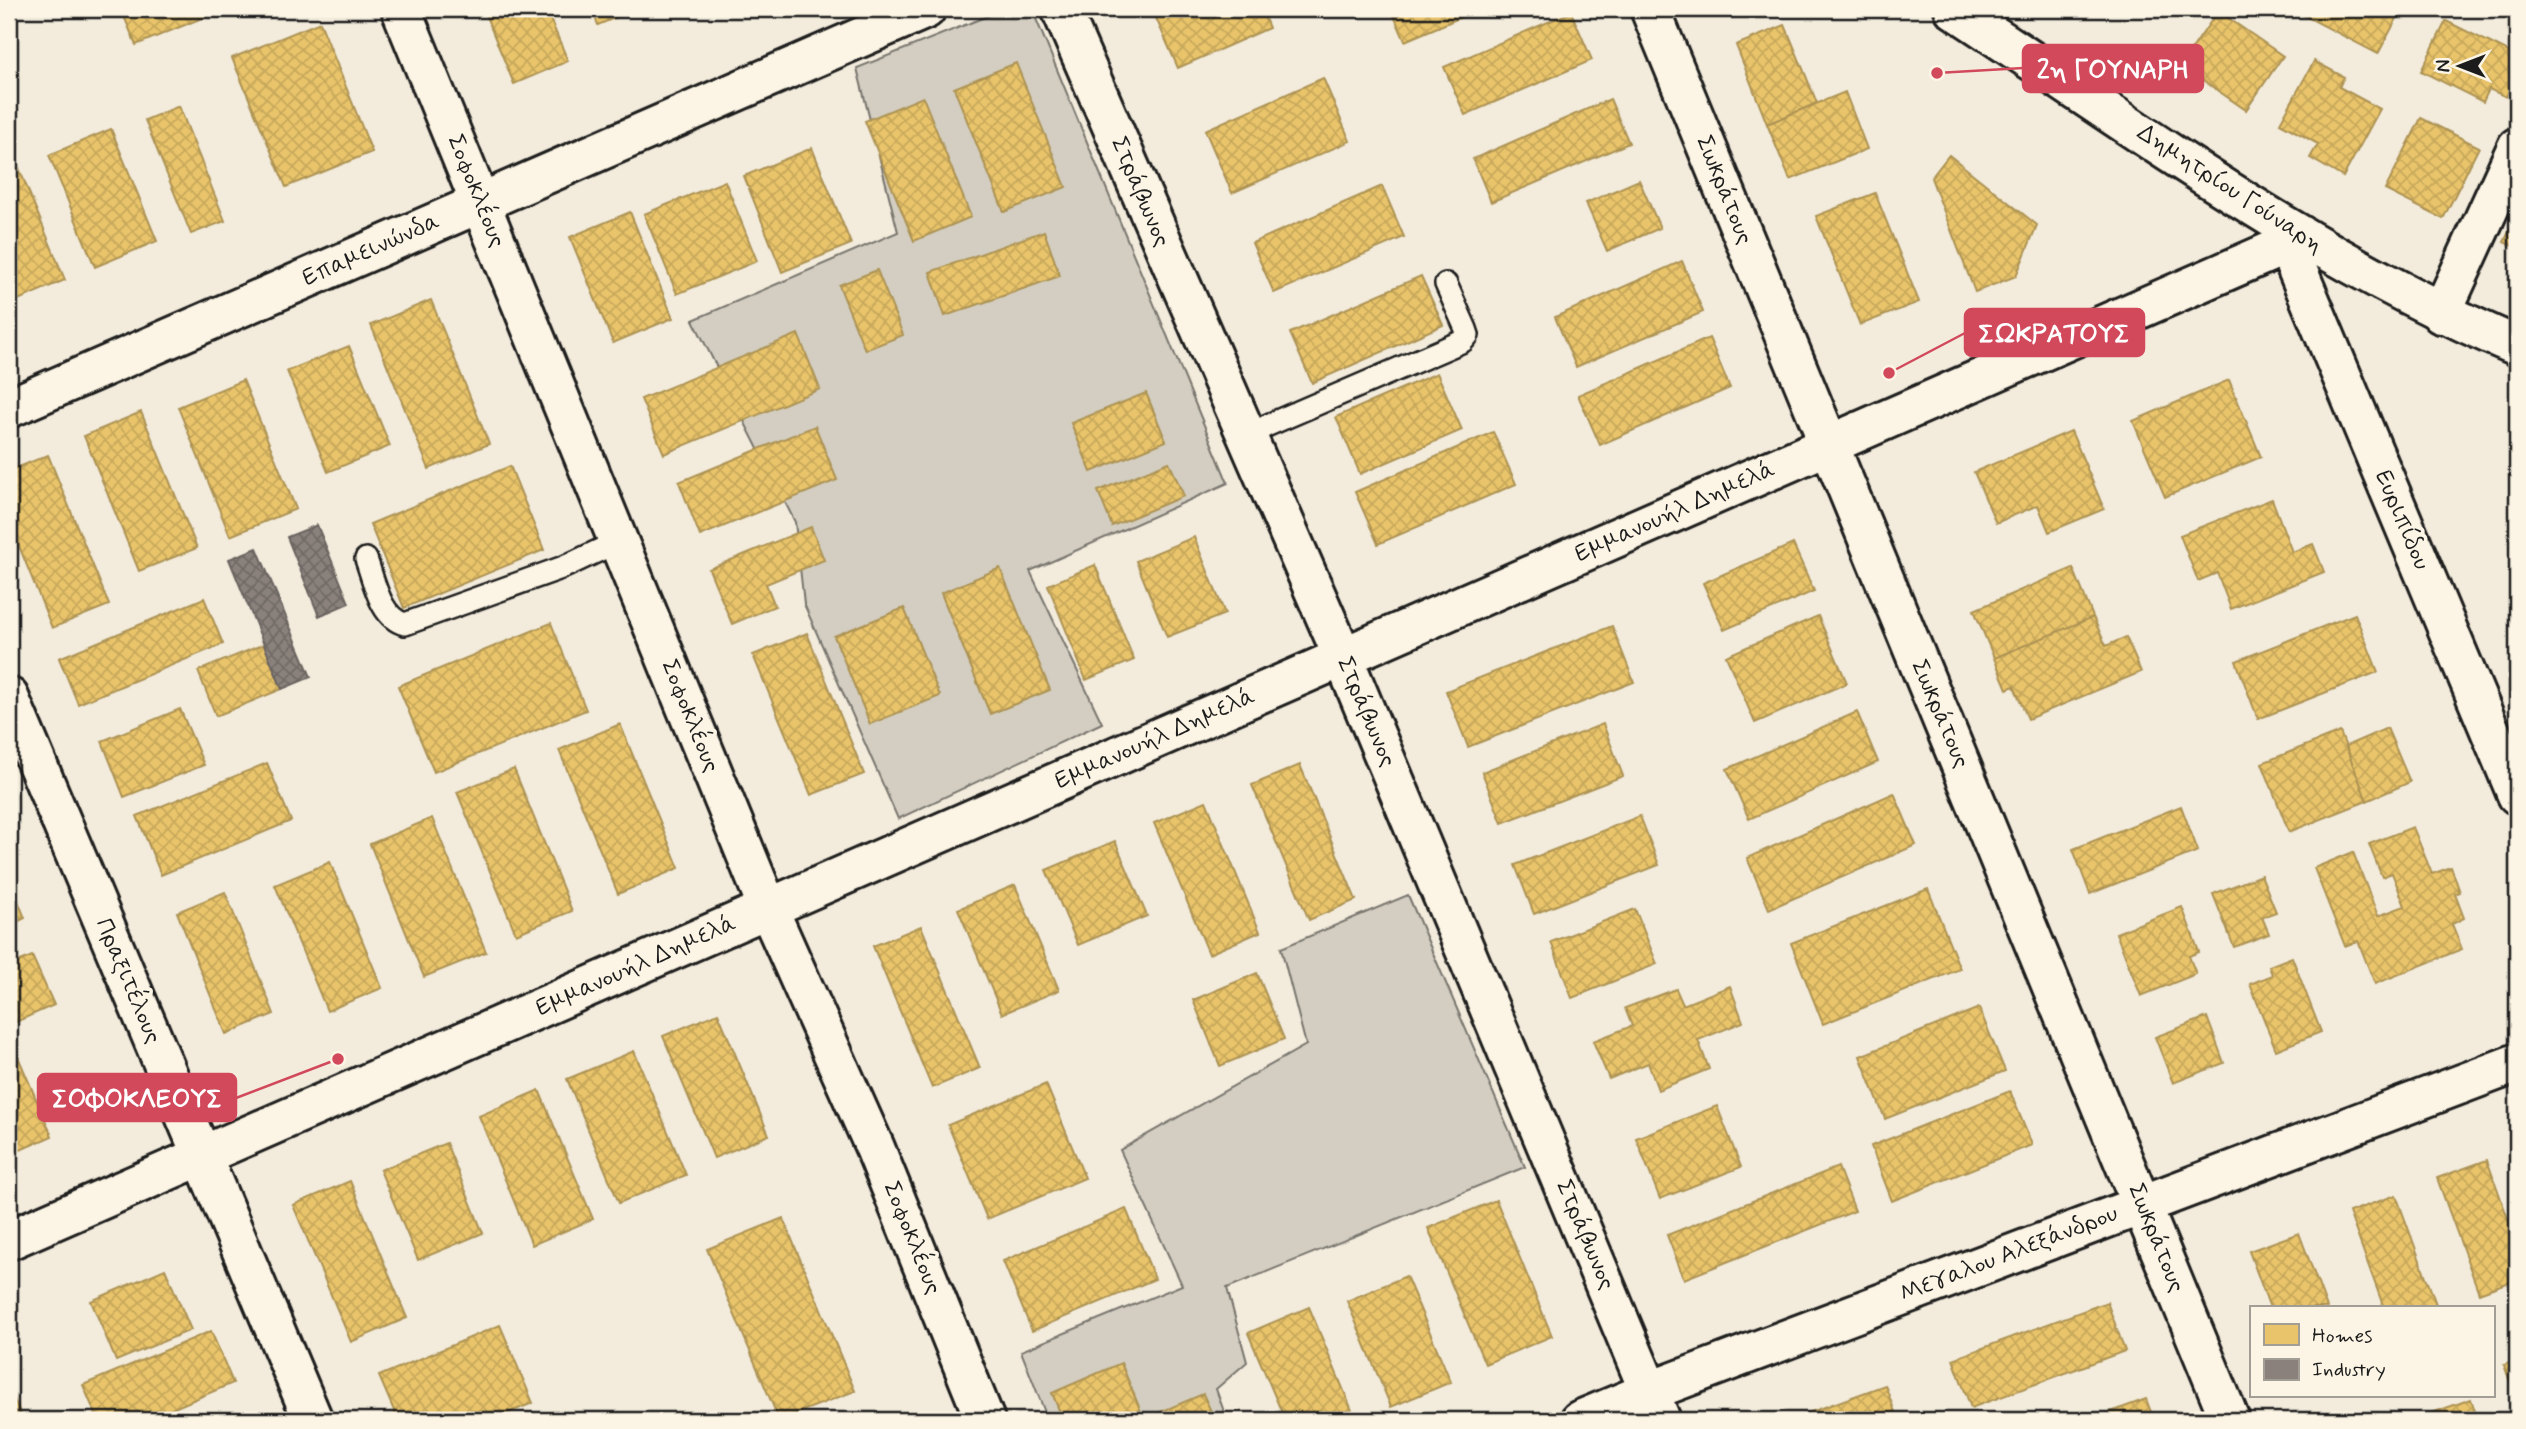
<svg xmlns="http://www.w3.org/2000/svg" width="2526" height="1429" viewBox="0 0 2526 1429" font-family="Mynerve,sans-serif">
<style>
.park{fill:#d3cec1;stroke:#78756e;stroke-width:2}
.homes{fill:url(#homes-cross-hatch);stroke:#ac9253;stroke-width:2}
.industry{fill:url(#industry-cross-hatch);stroke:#69635f;stroke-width:2}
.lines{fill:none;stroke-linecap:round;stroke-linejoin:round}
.lane-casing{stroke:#1c1c1c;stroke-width:26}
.street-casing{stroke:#1c1c1c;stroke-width:44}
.secondary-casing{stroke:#1c1c1c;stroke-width:44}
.lane{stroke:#fcf5e5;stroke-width:21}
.street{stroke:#fcf5e5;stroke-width:38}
.secondary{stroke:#fcf5e5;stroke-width:38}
.labels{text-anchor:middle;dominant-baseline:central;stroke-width:7;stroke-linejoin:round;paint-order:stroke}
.street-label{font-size:24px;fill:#1c1c1c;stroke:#fcf5e5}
.leader{fill:none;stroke:#d1495b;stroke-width:2.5}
.callout-dot{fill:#d1495b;stroke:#fcf5e5;stroke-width:2.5}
.callout{fill:#d1495b;stroke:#d1495b;stroke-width:2.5}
.callout-label{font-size:26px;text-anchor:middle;font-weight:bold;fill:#fff}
</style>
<defs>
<pattern id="homes-cross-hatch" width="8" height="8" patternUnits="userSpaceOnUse" patternTransform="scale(1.75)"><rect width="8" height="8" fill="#e9c46a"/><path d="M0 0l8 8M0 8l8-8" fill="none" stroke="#c7a85b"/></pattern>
<pattern id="industry-cross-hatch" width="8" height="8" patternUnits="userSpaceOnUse" patternTransform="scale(1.75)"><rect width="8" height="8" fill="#8a817c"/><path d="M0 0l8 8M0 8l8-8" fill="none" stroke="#706965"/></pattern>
</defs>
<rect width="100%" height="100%" fill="#f3ecdd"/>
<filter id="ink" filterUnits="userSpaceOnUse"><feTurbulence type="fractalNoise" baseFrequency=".0143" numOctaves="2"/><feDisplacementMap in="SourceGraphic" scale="14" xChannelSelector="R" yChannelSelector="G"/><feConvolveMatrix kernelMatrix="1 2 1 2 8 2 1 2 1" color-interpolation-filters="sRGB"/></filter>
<g filter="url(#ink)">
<path class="park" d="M1005 9H1032L1228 483 1030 571 1102 723 898 819 804 604 795 522 693 320 898 232 857 68Z
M1408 895 1525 1167 1227 1288 1247 1362 1216 1389 1227 1420H1048L1021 1351 1182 1285 1120 1150 1306 1045 1281 948Z"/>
<path class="homes" d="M121 9H224L136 45Z
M483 9H546L568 61 514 84Z
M592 9H636L598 25Z
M1152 9H1261L1269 28 1178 68Z
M1294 9H1313L1297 15Z
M1391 9H1480L1405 41Z
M2307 9H2402L2378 54 2303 15Z
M2218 11 2283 56 2246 110 2181 65Z
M1571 12 1592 60 1465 115 1444 67Z
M2446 21 2517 56V73L2506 97 2489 89 2483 102 2421 71Z
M320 22 372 152 286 187 232 58Z
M1785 25 1817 103 1767 124 1736 45Z
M2314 61 2344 77 2339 87 2380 109 2343 177 2310 158 2318 144 2280 123Z
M1016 63 1066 187 1004 212 954 88Z
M1323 78 1350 141 1232 193 1205 130Z
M1845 92 1867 149 1790 180 1767 124Z
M923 97 971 217 914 241 865 121Z
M1610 99 1629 143 1491 202 1473 159Z
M179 106 225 221 191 234 145 120Z
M2421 118 2479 147 2443 219 2385 190Z
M111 129 157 241 95 267 49 155Z
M9 144 65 280 18 300 9 276Z
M812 148 851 244 782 272 744 176Z
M1949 155 2037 225 2016 276 1975 292 1931 178Z
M1639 180 1660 228 1607 251 1586 203Z
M725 181 757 261 677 294 644 214Z
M1382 186 1404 237 1274 293 1252 243Z
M1875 193 1919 302 1860 325 1816 216Z
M630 212 673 318 613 343 570 237Z
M2517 215V248L2504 242Z
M1044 231 1060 276 945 316 930 272Z
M1682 261 1703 312 1576 367 1555 317Z
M877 270 903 335 865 350 839 285Z
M1421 276 1443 325 1312 383 1290 333Z
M431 300 489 444 429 469 371 325Z
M798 334 820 389 664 454 641 399Z
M1709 338 1730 388 1600 445 1578 395Z
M349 346 390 446 328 472 287 371Z
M1437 373 1462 430 1360 474 1336 417Z
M243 380 296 509 230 536 178 407Z
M2229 380 2261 457 2165 497 2133 421Z
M1146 393 1166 441 1091 472 1071 423Z
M141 412 197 548 139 571 84 436Z
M815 426 837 480 700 536 679 482Z
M2071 431 2104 509 2049 532 2038 505 1996 523 1974 472Z
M1493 432 1516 484 1378 544 1355 492Z
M48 455 109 605 52 628 9 521V471Z
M1169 462 1184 496 1112 526 1098 491Z
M510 466 544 550 404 608 370 524Z
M2272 499 2292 552 2313 544 2324 572 2231 609 2217 573 2198 581 2180 535Z
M811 527 824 560 766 584 775 606 732 624 709 569Z
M1194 537 1225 614 1167 637 1136 561Z
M1793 544 1814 591 1724 630 1703 583Z
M1095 565 1134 660 1086 680 1048 585Z
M1000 568 1050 690 990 714 941 593Z
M2073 568 2093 617 1994 658 1974 610Z
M204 598 223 644 78 704 59 658Z
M904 608 940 696 870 724 834 636Z
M2355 614 2378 672 2258 719 2236 661Z
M1818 616 1847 683 1755 723 1726 656Z
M2093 617 2106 646 2126 637 2141 672 2028 719 2014 686 2007 689 1994 658Z
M551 623 586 710 434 772 398 686Z
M1612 626 1634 682 1468 747 1446 691Z
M807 633 864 774 811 795 753 655Z
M264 644 282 689 216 716 198 671Z
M180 709 204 765 124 797 102 741Z
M1857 712 1878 762 1749 819 1727 769Z
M620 724 679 868 618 894 559 750Z
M1603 724 1623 776 1502 823 1482 772Z
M2387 728 2410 782 2367 801 2346 746Z
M2340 732 2367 801 2289 832 2262 763Z
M267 763 291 821 161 875 137 816Z
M1300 765 1356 900 1309 920 1252 785Z
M514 769 572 911 516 934 457 792Z
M1894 793 1916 845 1769 909 1747 858Z
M1206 801 1260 932 1209 954 1154 823Z
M2181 806 2198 851 2090 894 2073 849Z
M1640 816 1659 865 1534 914 1515 865Z
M432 818 486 952 424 977 370 844Z
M2413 827 2432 874 2451 867 2460 892 2455 894 2464 918 2452 924 2462 949 2375 984 2358 941 2345 946 2314 868 2353 852 2378 916 2405 906 2392 873 2382 877 2369 844Z
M1115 841 1147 916 1078 945 1046 870Z
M330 862 382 988 327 1011 275 885Z
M2261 875 2276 912 2262 917 2269 934 2234 947 2213 894Z
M9 879 25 918 9 926Z
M1015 885 1059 990 1002 1014 958 909Z
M1928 889 1960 969 1823 1024 1791 943Z
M225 892 274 1014 226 1034 177 912Z
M2182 907 2199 952 2189 956 2196 974 2141 996 2116 933Z
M1635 909 1657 964 1572 998 1551 942Z
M921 926 980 1068 932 1088 873 946Z
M32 956 54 1005 9 1025V966Z
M2292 957 2321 1032 2276 1050 2250 984 2272 975 2269 966Z
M1257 973 1284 1039 1220 1066 1193 1000Z
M1730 986 1743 1022 1698 1040 1709 1069 1658 1090 1648 1063 1609 1079 1593 1041 1632 1026 1625 1008 1676 989 1683 1005Z
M1979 1008 2005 1071 1885 1119 1860 1056Z
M718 1013 769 1135 714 1158 663 1036Z
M2207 1017 2224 1063 2173 1083 2155 1037Z
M634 1051 686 1175 619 1203 567 1079Z
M16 1052 52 1136 9 1155V1055Z
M1046 1084 1085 1178 987 1219 948 1125Z
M539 1090 593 1219 532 1245 479 1116Z
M2010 1091 2032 1145 1892 1201 1871 1146Z
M1717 1106 1741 1167 1660 1199 1636 1138Z
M446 1143 483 1233 418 1260 380 1170Z
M2487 1160 2517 1244V1279L2479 1293 2437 1178Z
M1838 1167 1855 1211 1684 1279 1667 1235Z
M350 1181 407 1318 351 1342 293 1205Z
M2396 1195 2437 1307 2434 1308H2384L2349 1212Z
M1496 1200 1552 1336 1485 1364 1428 1228Z
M1126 1209 1155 1279 1032 1331 1003 1261Z
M783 1218 855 1391 779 1420 707 1249Z
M2299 1233 2327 1308H2270L2249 1251Z
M165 1269 191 1330 116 1361 91 1301Z
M1406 1276 1451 1382 1391 1407 1347 1301Z
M2107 1302 2125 1351 1971 1408 1953 1359Z
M1309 1307 1356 1420H1285L1248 1333Z
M500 1325 533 1403 491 1420H398L379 1376Z
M211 1331 233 1383 146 1420H98L83 1385Z
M2517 1360V1401L2504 1365Z
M1121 1363 1144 1419 1203 1394 1215 1420H1063L1052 1393Z
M1885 1385 1898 1420H1789Z
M9 1387 23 1420H9Z
M2146 1399 2154 1420H2089Z
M2471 1399 2478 1420H2412Z"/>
<path class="industry" d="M317 525 349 603 319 616 287 537Z
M257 548 311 677 282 689 229 559Z"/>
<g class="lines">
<defs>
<path id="lane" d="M1247 437 1268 425 1463 341 1468 335 1466 329 1446 284
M366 559C374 580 380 618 405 624L564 567 619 541"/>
<path id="street" d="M401 9 768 908 875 1148 985 1420
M1061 9 1343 657 1661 1420
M1650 9 2230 1420
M2287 245 2517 795
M2441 314 2517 147
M9 408 926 9
M9 697 313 1420
M9 1240 2302 238
M1580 1420 1650 1391 2517 1063"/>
<path id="secondary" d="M1954 9C2137 129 2315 261 2517 346"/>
</defs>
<use href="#lane" class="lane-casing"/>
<use href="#street" class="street-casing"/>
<use href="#secondary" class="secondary-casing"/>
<use href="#lane" class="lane"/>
<use href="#street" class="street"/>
<use href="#secondary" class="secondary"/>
</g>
</g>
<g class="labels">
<g class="street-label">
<text transform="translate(2230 189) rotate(33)">Δημητρίου Γούναρη</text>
<text transform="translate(1724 190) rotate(68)">Σωκράτους</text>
<text transform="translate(476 191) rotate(68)">Σοφοκλέους</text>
<text transform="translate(1140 192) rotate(67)">Στράβωνος</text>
<text transform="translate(371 250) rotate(-24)">Επαμεινώνδα</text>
<text transform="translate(1675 512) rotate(-24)">Εμμανουήλ Δημελά</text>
<text transform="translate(2402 520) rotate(67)">Ευριπίδου</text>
<text transform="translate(1366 712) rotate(67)">Στράβωνος</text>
<text transform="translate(1940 714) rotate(67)">Σωκράτους</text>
<text transform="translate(690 716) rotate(68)">Σοφοκλέους</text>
<text transform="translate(1155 739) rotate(-24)">Εμμανουήλ Δημελά</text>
<text transform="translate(636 966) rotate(-24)">Εμμανουήλ Δημελά</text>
<text transform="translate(128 981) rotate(67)">Πραξιτέλους</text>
<text transform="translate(1585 1235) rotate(67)">Στράβωνος</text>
<text transform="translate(912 1238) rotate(68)">Σοφοκλέους</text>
<text transform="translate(2156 1238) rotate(68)">Σωκράτους</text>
<text transform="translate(2009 1254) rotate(-21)">Μεγαλου Αλεξάνδρου</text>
</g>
</g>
<path class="leader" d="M1937 73L2023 68M1889 373L1965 333M338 1059L236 1098"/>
<g class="callout-dot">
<circle cx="1937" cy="73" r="7"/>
<circle cx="1889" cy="373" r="7"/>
<circle cx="338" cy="1059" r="7"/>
</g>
<g class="callout">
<rect x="2023" y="45" width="180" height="47" rx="7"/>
<rect x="1965" y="309" width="179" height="47" rx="7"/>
<rect x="38" y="1074" width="198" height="47" rx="7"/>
</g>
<g class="callout-label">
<text x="2113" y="78">2η ΓΟΥΝΑΡΗ</text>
<text x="2054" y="342">ΣΩΚΡΑΤΟΥΣ</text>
<text x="137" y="1107">ΣΟΦΟΚΛΕΟΥΣ</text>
</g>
<rect width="2526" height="1429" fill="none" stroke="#fcf5e5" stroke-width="35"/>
<rect x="18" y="18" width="2491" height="1394" fill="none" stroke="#1c1c1c" stroke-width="2.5" filter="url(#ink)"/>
<rect x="2250" y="1306" width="245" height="91" fill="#fcf5e5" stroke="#a29e95" stroke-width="2"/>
<rect x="2264" y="1324" width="35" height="21" fill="#e9c46a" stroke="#a29e95" stroke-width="2"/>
<text x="2312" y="1342" font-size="21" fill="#1c1c1c">Homes</text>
<rect x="2264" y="1359" width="35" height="21" fill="#8a817c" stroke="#a29e95" stroke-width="2"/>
<text x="2312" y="1376" font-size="21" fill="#1c1c1c">Industry</text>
<g transform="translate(2460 66) rotate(270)" stroke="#fcf5e5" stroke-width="5" paint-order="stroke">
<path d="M0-5L12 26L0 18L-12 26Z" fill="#1c1c1c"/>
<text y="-10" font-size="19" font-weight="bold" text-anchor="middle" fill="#1c1c1c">N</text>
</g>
</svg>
